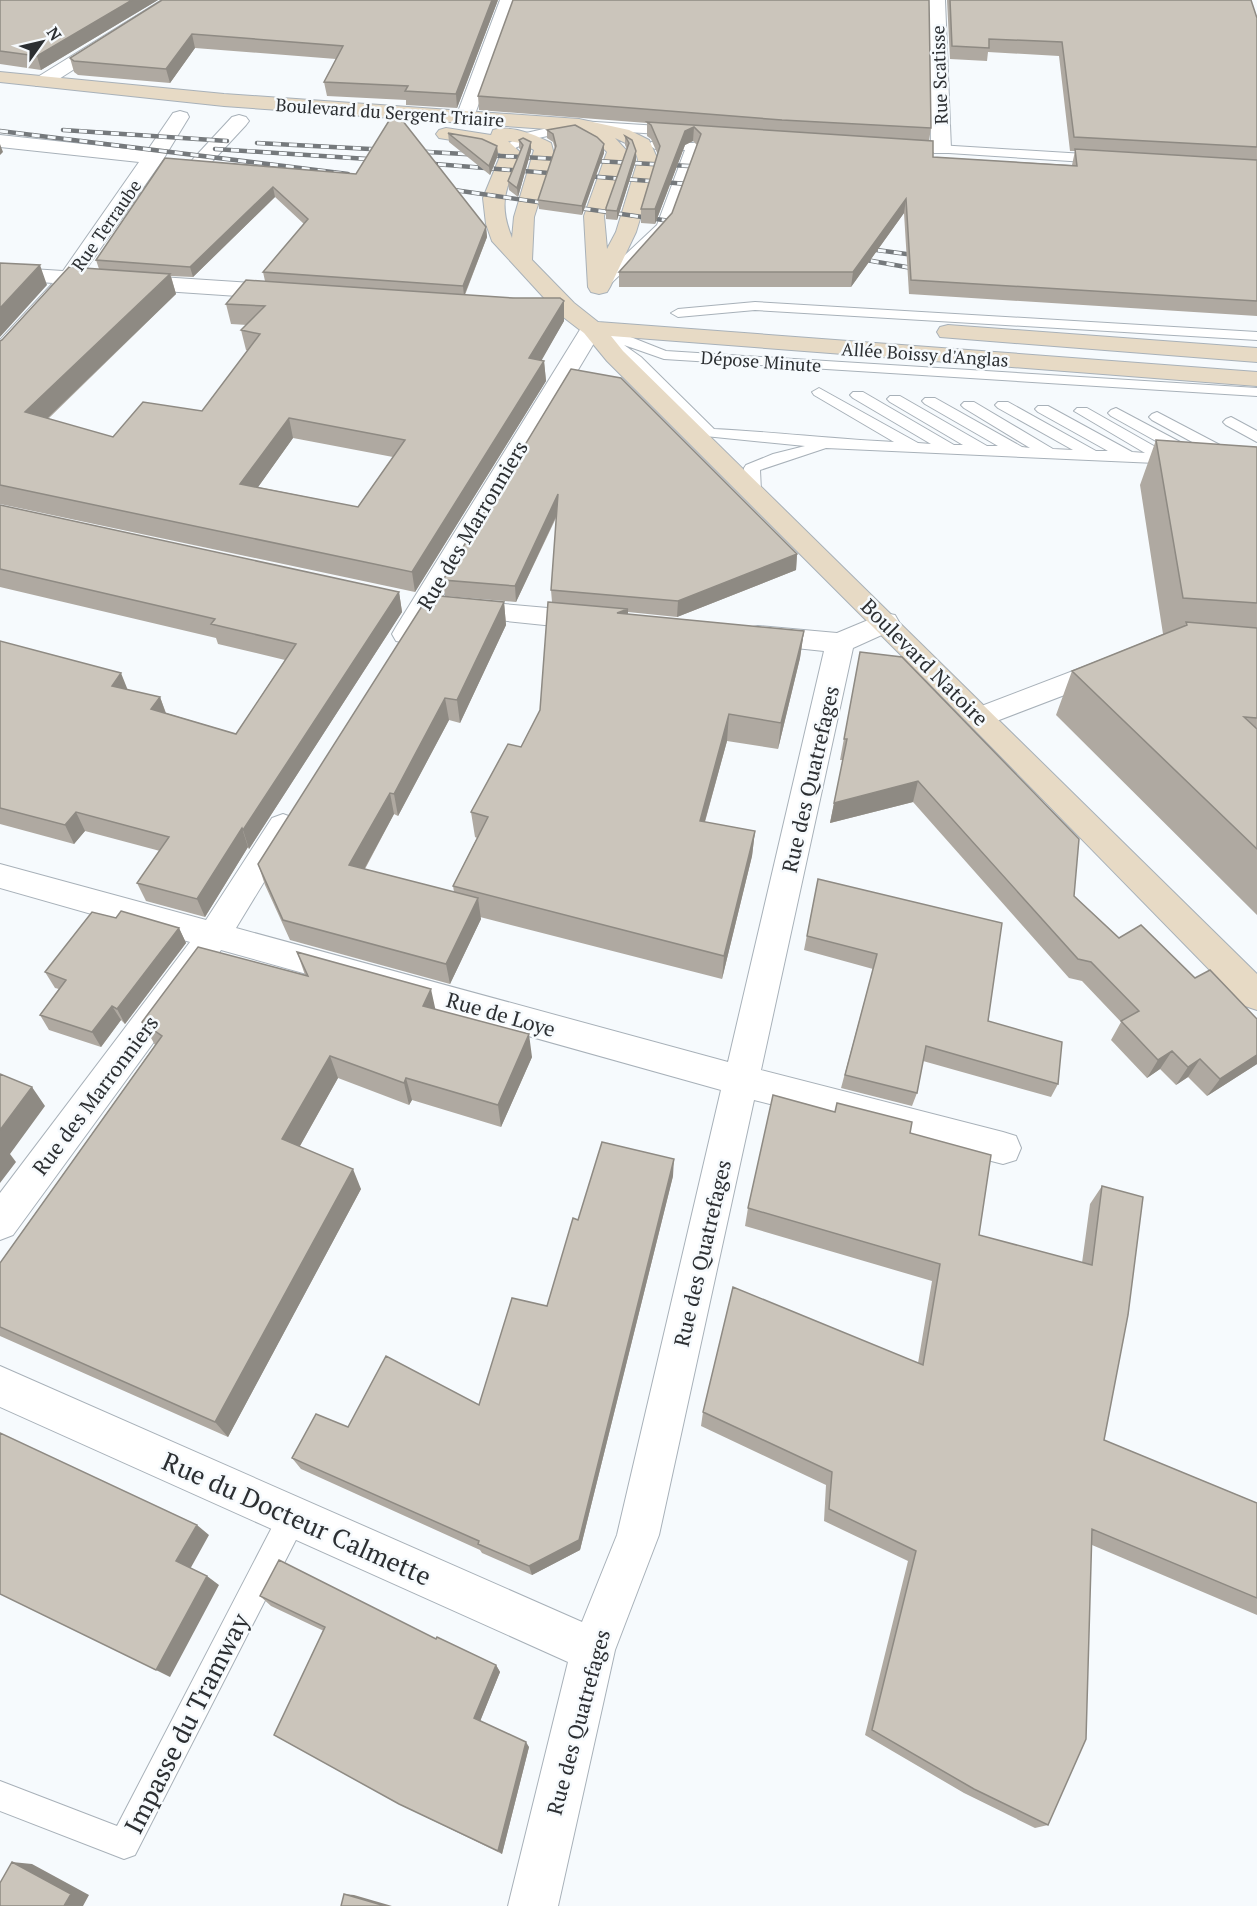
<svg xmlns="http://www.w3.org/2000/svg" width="1257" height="1906" viewBox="0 0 1257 1906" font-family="'PT Serif',serif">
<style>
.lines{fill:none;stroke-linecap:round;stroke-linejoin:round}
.lane-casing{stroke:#a8b1b9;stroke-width:2}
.street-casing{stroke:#a8b1b9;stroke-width:2}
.secondary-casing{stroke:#a8b1b9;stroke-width:2}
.lane{fill:#fff;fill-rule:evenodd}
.street{fill:#fff;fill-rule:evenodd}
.secondary{fill:#e7dac5;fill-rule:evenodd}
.rail-casing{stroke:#75797c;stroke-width:4.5}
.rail{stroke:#f6fafd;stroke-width:3;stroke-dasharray:8;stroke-linecap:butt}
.wall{fill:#afa9a1;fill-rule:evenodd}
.shaded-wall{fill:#8e8a83}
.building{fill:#cbc5bb;stroke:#8e8a83;stroke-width:1.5;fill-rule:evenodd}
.labels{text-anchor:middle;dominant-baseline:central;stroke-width:5;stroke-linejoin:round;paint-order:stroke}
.far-street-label{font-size:18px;fill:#2c2f32;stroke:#f6fafd}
.street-label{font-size:21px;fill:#2c2f32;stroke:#f6fafd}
.near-street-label{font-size:26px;fill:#2c2f32;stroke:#f6fafd}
</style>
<rect width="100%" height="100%" fill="#f6fafd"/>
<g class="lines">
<defs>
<path id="lane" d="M579 121 676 127 682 131 676 135 579 129 534 139 507 152 501 148 526 133Z
M723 140 727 141 729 144 727 147 697 150 670 227 604 290H594L592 287 594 284 657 225 685 150 655 149 649 145 651 142 692 143Z
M922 144 1101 155 1107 159 1101 163 918 151 916 148Z
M755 302 1257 332V340L755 310 678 317 671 313 678 309Z
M598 328 612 335 618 333 623 334 666 351 1257 388V396L664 359 624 345 641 357 714 429C774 432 834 439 894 442L814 395 812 392 819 388 918 443 931 444 853 398 850 395 853 392H863L954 445H963L890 402 887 399 890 396H900L987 446H998L925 404 922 401 925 398H935L1022 447 1030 448 964 408 961 405 964 402H974L1053 449 1073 450 998 408 995 405 998 402H1008L1096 451H1108L1038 412 1035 409 1038 406H1048L1132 452 1145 453 1074 411 1077 408H1087L1168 454 1181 455 1111 416 1108 413 1111 410 1116 408 1197 451 1199 454 1191 459 1184 457 1186 459 1184 462 1178 464 826 448 760 470 761 491 753 496 745 491 744 468 746 465 773 454 805 446 705 436 631 363 593 335 591 332Z
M1157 412 1237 454 1239 457 1237 460H1225L1152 420 1149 417 1152 414Z
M1231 417 1257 431V442L1226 425 1223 422 1226 419Z
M293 1502 303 1506 307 1516 303 1526 135 1855 124 1859 0 1811V1781L117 1826 283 1506Z"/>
<path id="street" d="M162 0H182L48 86H36L33 82 36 78Z
M500 0H516L474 117 472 121H458L456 117Z
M929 0H945L951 149 948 153H934L931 149Z
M180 111 187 113 189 117 164 158 84 272 283 285 291 287 294 292 291 297 283 299 75 285 8 359 0 361V340L53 283 0 279V267L63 271 139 162 0 147V135L147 151 173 113Z
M239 115 246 117 249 121 246 125 207 167H193L190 163 193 159 232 117Z
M592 321 600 323 603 328 416 641 406 643 396 641 392 634 396 627 581 328 584 323Z
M459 600 593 612 603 614 607 621 603 628 593 630 449 615 445 609 449 603Z
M885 613 895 615 899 622 895 629 853 648 761 1070 1003 1132 1016 1136 1021 1148 1016 1160 1003 1164 754 1100 659 1535 615 1650 558 1906H508L568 1662 0 1407V1366L582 1622 617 1535 721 1090 221 950 13 1235 0 1240V1193L190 942 0 888V864L206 920 272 818 283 814 294 818 298 826 236 928 728 1062 824 651 758 644 748 642 744 635 748 628 758 626 837 633Z
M1107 658 1117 661 1121 668 1117 675 981 727 971 724 966 717 971 710Z"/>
<path id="secondary" d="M0 72 224 94 579 119 629 130 649 140 658 160 636 232 610 287 607 292 599 294 591 292 588 287 584 216 607 152 599 144 576 131 224 106 0 82ZM615 138 634 147 638 160 616 232 607 249 604 216 627 151Z
M446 128 491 135 493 130C512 125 534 134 551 143L554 154 534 217 532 260 574 303 598 322 1257 372V386L611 336 623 351 1257 974V1010L1245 1006 929 683 607 361 584 333 558 313 492 241 486 224 483 198 501 154 483 145 439 138 436 134 439 130ZM508 141 521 143 534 150 514 217 512 238C497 201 507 187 521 153Z
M948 325 1257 348V362L940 337 937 332 940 327Z"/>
</defs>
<use href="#lane" class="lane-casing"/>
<use href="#street" class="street-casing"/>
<use href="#secondary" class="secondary-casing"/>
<use href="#lane" class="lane"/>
<use href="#street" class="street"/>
<use href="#secondary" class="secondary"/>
<defs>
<path id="rail" d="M63 130 227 141
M0 131 348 174
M257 143 389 150
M215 149 383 160
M410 151 707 167
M422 163 700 185
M440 188 684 223
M862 248 921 256
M855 258 923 270"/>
</defs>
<use href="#rail" class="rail-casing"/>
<use href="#rail" class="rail"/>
</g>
<path class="wall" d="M0 0H158L41 70 0 64Z
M162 0H498L457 108 406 105V100L327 96 324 82 336 59 195 48 170 83 78 75 74 72 70 58Z
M947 0H1251L1257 18V316L909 294 904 213 851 287H619V272L672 213 697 145 693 141 685 145 655 224 641 223V209L658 155 651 139 647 136V123L479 110 478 96 931 128 929 141 933 157 1072 165 1075 151H1070L1059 56 988 52 987 61 950 59Z
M547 130 604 144V153L582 215 539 209 538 200 555 149 553 142 547 138Z
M448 133 497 146 498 155 490 175 449 142Z
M625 136 632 140 636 160 617 220 606 219V208L627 149 625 145Z
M519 140 531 142V151L518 197 509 190 508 181 521 150 519 148Z
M165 158 486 227 487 237 465 295 564 301V321L541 360 544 361 546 381 415 592 0 504V341L99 269 96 260ZM275 197 304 224 263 272 265 281 226 304 231 324 247 325 241 330 246 350 248 351 202 411 113 437 48 419 176 294 171 276 193 277ZM293 438 393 457 358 507 258 487Z
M571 369 797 554 796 570 677 617 628 612V614L804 631 800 658 778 749 727 741 705 822 755 831 752 856 722 979 480 917 481 919 450 984 290 940 265 885 258 864 504 602 506 625 460 723 449 720 398 816 394 814 365 869 454 892 453 886 477 838 475 837 471 812 521 747 540 710 552 602 551 590 557 516 516 602 445 596 443 580Z
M1156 440 1257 447V915L1056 715 1072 671 1163 634 1140 485Z
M0 505 399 592 402 612 249 849 248 847 205 917 146 901 137 883 160 851 85 831 74 844 0 824V641L128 690 160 697 166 713 236 734 285 660 218 644 216 638 0 587Z
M860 652 1074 896 1119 938 1195 978 1257 1019V1064L1207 1096 1188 1077 1176 1085 1160 1069 1147 1078 1111 1040 1121 1022 1082 981 1069 978 913 802 830 823 843 760H840Z
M818 879 988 1021 1058 1084 1051 1097 923 1061 917 1093 912 1106 841 1088 873 969 804 950Z
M116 918 179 928 186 943 125 1024 121 1020 101 1047 49 1030 40 1015 59 989 55 988 45 972Z
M297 952 435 1009 532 1057 501 1127 412 1100 409 1105 338 1078 300 1146 361 1189 228 1437 0 1336V1263L155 1045 142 1022 305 975Z
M910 1133 979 1235 1082 1263 1090 1204 1102 1186 1104 1440 1257 1503V1615L1092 1545 1048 1825 1035 1828 964 1793 865 1735 908 1561 824 1521 826 1485 701 1426 703 1412 918 1363 932 1281 745 1226 748 1208Z
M673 1176 580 1550 532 1575 482 1553 480 1550 301 1469 292 1458 348 1427 479 1405 547 1306 578 1220Z
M260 1596 436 1639 496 1665 500 1672 480 1721 529 1747 502 1854 399 1804 324 1631 271 1606Z"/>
<path class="shaded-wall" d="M132 0H158L41 70 37 56Z
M492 0H498L457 108 456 94Z
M192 34 195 48 170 83 166 69Z
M694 127 693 141 685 145 655 224V209L685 131Z
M531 142V151L518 197 517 188Z
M0 144 3 152 0 155Z
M604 144V153L582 215V206Z
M497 146 498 155 490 175 489 166Z
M636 151V160L617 220V211Z
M273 187 275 197 193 277 190 267Z
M906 199 904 213 851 287 853 272Z
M486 227 487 237 464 296 463 286Z
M40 265 47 285 0 337V308Z
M170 274 176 294 33 432 25 412Z
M564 301V321L531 379 529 358Z
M544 361 546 381 415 592 412 572Z
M289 418 293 438 246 504 240 484Z
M558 494 559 510 516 602 515 586Z
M797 554 796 570 677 617 678 601Z
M399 592 402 612 249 849 243 830Z
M504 602 506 625 460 723 457 700Z
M628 609V636L617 613Z
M804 631 800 658 778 749 781 723Z
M121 673 129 693 112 686Z
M160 697 167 717 151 709Z
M445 698 449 720 398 816 394 794Z
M729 714 727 741 698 846 700 821Z
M918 781 913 802 830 823 834 803Z
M390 793 394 814 355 886 349 865Z
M76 812 85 831 74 844 65 825Z
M242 828 248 847 205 917 197 899Z
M755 831 752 856 722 979 724 956Z
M478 898 481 919 450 984 446 964Z
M179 928 186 943 125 1024 117 1009Z
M431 989 436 1012 423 1006Z
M112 1006 121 1020 101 1047 92 1032Z
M529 1034 532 1057 501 1127 498 1105Z
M1172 1051 1160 1069 1147 1078 1158 1060Z
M1257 1055V1064L1207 1096 1220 1079Z
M330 1056 338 1078 292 1160 282 1139Z
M1200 1059 1188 1077 1176 1085 1188 1067Z
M406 1078 412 1100 409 1105 404 1083Z
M32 1087 45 1106 10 1154 16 1162 0 1183V1130Z
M674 1159 673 1176 580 1550 532 1575 529 1566Z
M353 1169 361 1189 228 1437 215 1422Z
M197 1525 209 1535 189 1571 176 1561Z
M207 1576 219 1585 170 1677 156 1670Z
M496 1665 500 1672 479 1724 474 1718Z
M526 1742 529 1747 502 1854 498 1851Z
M12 1862 32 1864 89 1895 83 1906H64Z
M344 1894 354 1895 392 1906H385Z"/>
<path class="building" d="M0 0H132L37 56 0 51Z
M162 0H492L456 94 405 91 408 86 324 82 343 46 192 34 166 69 74 61 70 58Z
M513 0H929L931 128 782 120 478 96Z
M950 0H1251L1257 18V147L1074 137 1062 42 989 39V48L952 46Z
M395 111 486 227 463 286 263 272 308 219 273 187 190 267 96 260 165 158 356 174Z
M647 122 933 141V157L1077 166 1075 149 1257 160V301L911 280 906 199 853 272H619L672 213 701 134 694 127 685 131 655 209H641L660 146 651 125Z
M575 125 597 137 604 144 582 206 538 200 556 146 553 134 547 130Z
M448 133 482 139 497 146 489 166Z
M625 136 632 140 636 151 617 211 606 210V208L629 143Z
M523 138 531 142 517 188 508 181 523 145 519 140Z
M0 263 40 265 0 308Z
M69 267 170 274 25 412 113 437 143 402 202 411 260 334 241 330 265 306 226 304 246 280 513 298H560L564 301 529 358 544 361 412 572 0 485V341L2 340ZM289 418 405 440 358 507 240 484Z
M571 369 621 378 797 554 678 601 551 590 558 494 515 586 443 580Z
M1156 440 1257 447V603L1183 598Z
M0 505 399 592 243 830 242 828 197 899 137 883 169 837 76 812 65 825 0 808V641L121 673 112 686 160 697 151 709 236 734 296 644 211 624 215 619 0 569Z
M429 595 504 602 457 700 445 698 394 794 390 793 349 865 478 898 446 964 283 920 258 864Z
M548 602 628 609 617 613 804 631 781 723 729 714 700 821 755 831 724 956 453 886 488 817 471 812 508 744 521 747 540 710Z
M1186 622 1257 628V718L1244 717 1257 729V849L1072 671 1187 625Z
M860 652 902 657 1079 839 1074 896 1119 938 1141 925 1195 978 1210 970 1257 1019V1055L1220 1079 1200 1059 1188 1067 1172 1051 1158 1060 1121 1021 1139 1011 1091 962 1078 959 918 781 834 803 847 739H844Z
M818 879 1002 923 988 1021 1062 1042 1058 1084 926 1046 917 1093 845 1075 877 954 807 936Z
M121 911 179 928 117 1009 112 1006 92 1032 40 1015 66 980 45 972 92 912 116 918Z
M198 947 308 976 297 952 431 989 423 1006 529 1034 498 1105 406 1078 404 1083 330 1056 282 1139 353 1169 215 1422 0 1327V1263L162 1036 142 1022Z
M0 1074 32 1087 0 1130Z
M773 1095 835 1112 837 1103 912 1122 910 1133 991 1155 979 1235 1092 1265 1102 1186 1143 1197 1128 1315 1104 1440 1257 1503V1598L1092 1529 1086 1739 1048 1825 974 1789 872 1730 916 1551 829 1509 832 1472 703 1412 733 1287 923 1365 940 1264 748 1208Z
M602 1142 674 1159 579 1540 529 1566 478 1544 479 1541 292 1458 316 1414 348 1427 386 1356 479 1405 512 1298 547 1306 573 1218 578 1220Z
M0 1433 197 1525 176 1561 207 1576 156 1670 0 1594Z
M279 1560 436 1639 437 1637 496 1665 474 1718 526 1742 498 1851 399 1804 274 1735 325 1627 260 1596Z
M12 1862 71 1894 64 1906H0V1883Z
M344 1894 385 1906H341Z"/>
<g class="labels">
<g class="far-street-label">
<text transform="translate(939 75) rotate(-92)">Rue Scatisse</text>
<text transform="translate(390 112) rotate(4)">Boulevard du Sergent Triaire</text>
<text transform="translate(106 225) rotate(-55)">Rue Terraube</text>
<text transform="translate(925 354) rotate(4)">Allée Boissy d'Anglas</text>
<text transform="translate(761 361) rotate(4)">Dépose Minute</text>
</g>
<g class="street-label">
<text transform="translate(472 525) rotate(-59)">Rue des Marronniers</text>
<text transform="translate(925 662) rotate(45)">Boulevard Natoire</text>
<text transform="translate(810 779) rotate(-77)">Rue des Quatrefages</text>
<text transform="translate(501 1014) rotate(16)">Rue de Loye</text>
<text transform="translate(95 1095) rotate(-53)">Rue des Marronniers</text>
<text transform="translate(702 1253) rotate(-77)">Rue des Quatrefages</text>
<text transform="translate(578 1722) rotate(-75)">Rue des Quatrefages</text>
</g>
<g class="near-street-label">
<text transform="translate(297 1518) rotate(24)">Rue du Docteur Calmette</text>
<text transform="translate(186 1723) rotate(-63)">Impasse du Tramway</text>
</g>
</g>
<g transform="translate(42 42) rotate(56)" stroke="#f6fafd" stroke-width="4.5" paint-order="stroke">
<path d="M0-4.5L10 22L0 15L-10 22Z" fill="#2c2f32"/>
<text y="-9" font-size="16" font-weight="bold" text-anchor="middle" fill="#2c2f32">N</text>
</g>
</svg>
